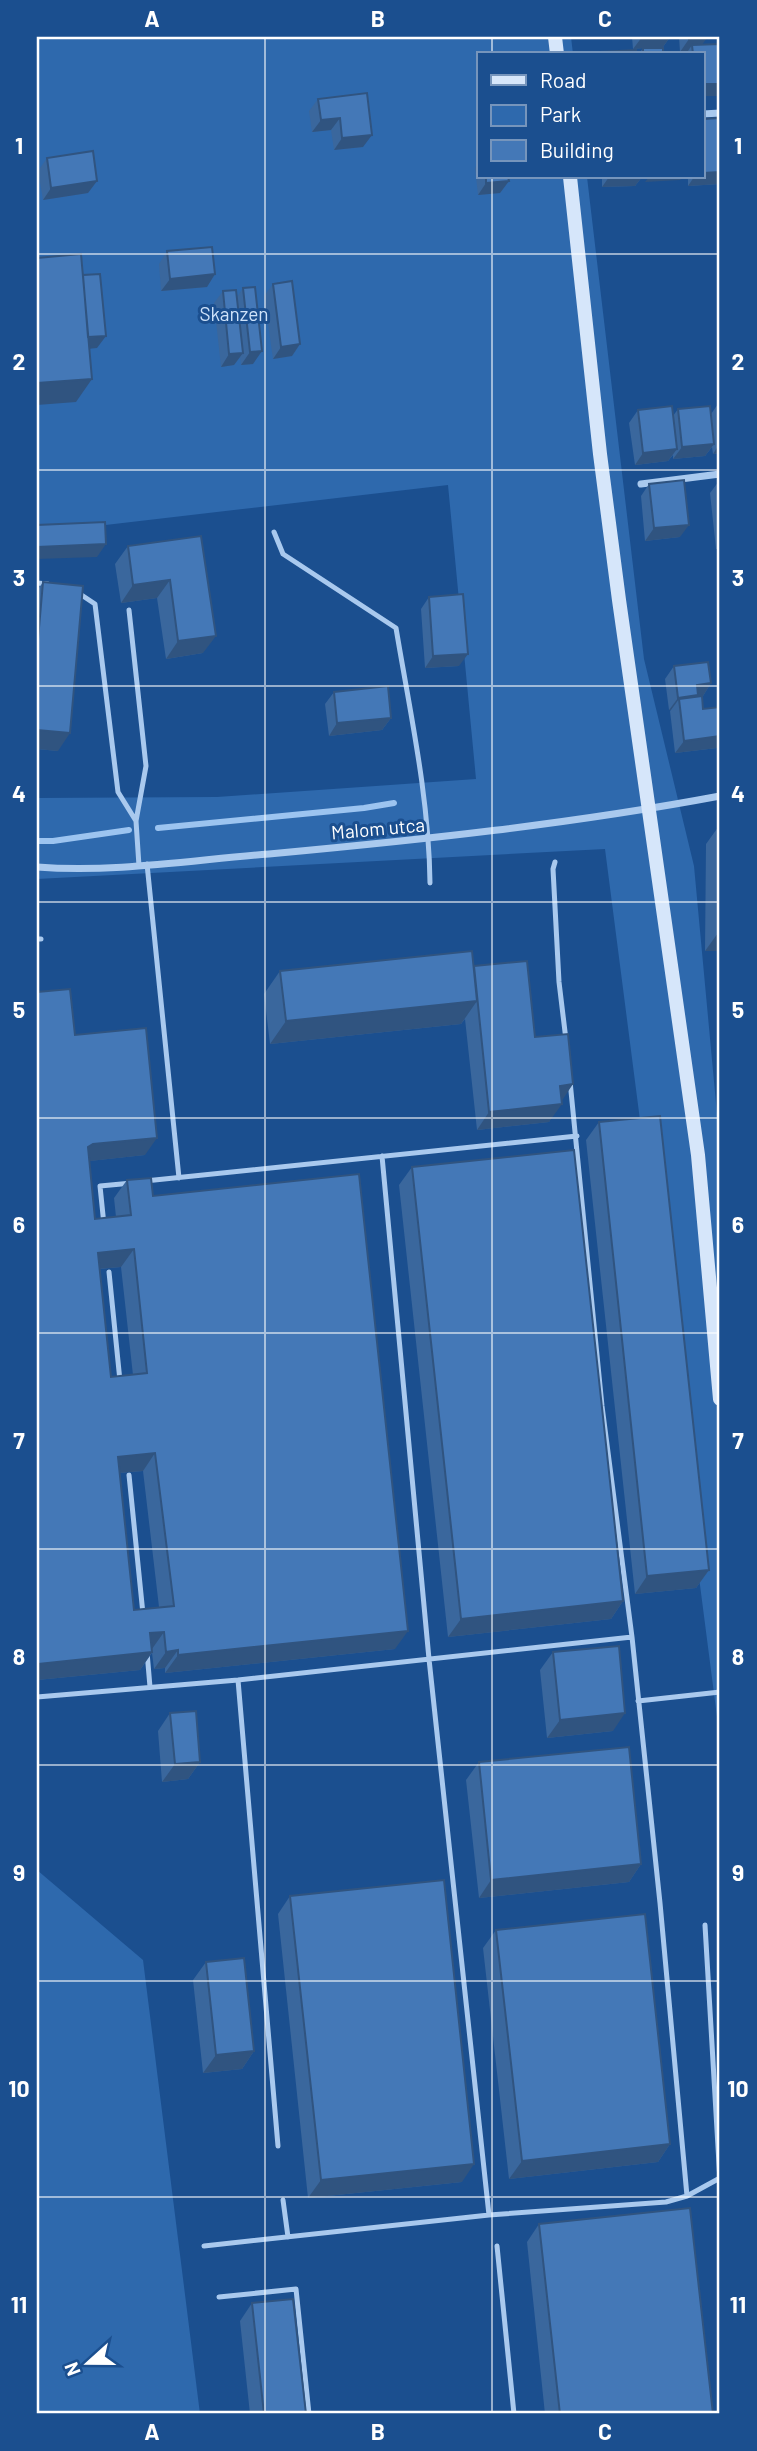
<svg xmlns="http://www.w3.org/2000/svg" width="757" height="2451" viewBox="0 0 757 2451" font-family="Barlow,sans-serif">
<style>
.green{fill:#2e69ad}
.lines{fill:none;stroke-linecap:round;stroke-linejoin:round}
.stream{stroke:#9cc4f0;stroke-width:6}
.lane{stroke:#a9c9ee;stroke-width:5}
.street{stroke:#a9c9ee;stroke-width:7}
.secondary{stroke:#d6e6fa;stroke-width:14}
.wall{fill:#3a679d;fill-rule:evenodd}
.shaded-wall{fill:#305480}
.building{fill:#4478b7;stroke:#305480;stroke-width:2;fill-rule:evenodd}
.grid{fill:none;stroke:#fff;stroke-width:2;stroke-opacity:0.55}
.labels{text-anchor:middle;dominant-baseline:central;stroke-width:6;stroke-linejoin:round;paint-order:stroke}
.park-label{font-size:19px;fill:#cfe3fa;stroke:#1b4f8f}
.street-label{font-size:19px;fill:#fff;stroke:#1b4f8f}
.neatline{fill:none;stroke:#fff;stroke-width:2.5}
.grid-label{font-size:23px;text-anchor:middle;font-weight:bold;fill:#fff}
</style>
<rect width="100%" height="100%" fill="#1b4f8f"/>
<path class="green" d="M37 37H571L573 54H479V177H587L644 659 694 866 720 1146V1740L605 849 37 879V798L217 797 476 779 448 485 37 533Z
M37 1870 143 1960 200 2414H37Z"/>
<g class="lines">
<path class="stream" d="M158 828 364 808 394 803
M37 841H53L129 830"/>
<path class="lane" d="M274 532 283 554 396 628C410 712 429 797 430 883
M37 583 48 584
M77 592 95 604 118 792 136 821
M129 610 146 766 136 821 139 866
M555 862 553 869 559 982 566 1040
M147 864 179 1178
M37 939H41
M570 1081 602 1406 632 1637 660 1903 687 2196
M382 1156 429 1659 489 2215
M145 1181 577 1136
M104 1225 100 1186 132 1183
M109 1272 120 1381
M129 1475 143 1614
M147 1652 150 1687
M238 1680 278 2146
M37 1697 238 1680 632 1637
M638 1701 720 1692
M705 1925 720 2181
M283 2200 288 2237
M204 2246 489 2215 666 2202 687 2196 720 2178
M497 2246 514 2414
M219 2297 296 2289 309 2414"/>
<path class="street" d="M703 114 720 113
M641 484 720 474
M37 867C114 873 192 860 269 854 420 840 571 824 720 796"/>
<path class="secondary" d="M555 37 557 54
M570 177 600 454 619 600 698 1155 720 1399"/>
</g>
<path class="wall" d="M632 37H670L663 47 650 48 663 54H639L643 48 633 49Z
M679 37H707L702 44H720L719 96 703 54H686L688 51 680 52Z
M367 93 363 147 334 150 331 130 312 132 309 111 318 99Z
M47 158 97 181 88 193 43 200 38 171Z
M479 162V177H508L509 181 500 193 478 195 475 168Z
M602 177H642L635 186 602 187Z
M688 177H703L720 184 688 186Z
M167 251 215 274 207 287 161 291 159 264Z
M273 284 300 344 292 356 273 359 264 296Z
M243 288 253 364 241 365 240 357 234 365 221 367 214 303 223 291 237 297Z
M718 404H720V453L713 454 712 447 705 456 673 459V455L668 461 635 465 629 423 638 410 673 416 678 409 711 414Z
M719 481H720V549H716L710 493Z
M649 484 680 537 645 541 641 496Z
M201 536 203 653 166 659 157 598 121 603 115 564 128 546Z
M43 582 58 751 37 749V591Z
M429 597 459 666 425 668 421 609Z
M674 666 711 683 703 696 697 697 703 709 717 748 675 753 670 711 671 710H669L665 679Z
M334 692 391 718 382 730 329 736 325 704Z
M719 826 720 951H705L706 844Z
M474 966 535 1037 561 1101 549 1122 477 1130 465 1019 461 1024 270 1044 264 994 280 971Z
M37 992 75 1035 145 1155 89 1161 95 1219 116 1217 114 1198 127 1180 153 1196 395 1649 165 1673V1668L154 1669 152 1653 140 1670 37 1680ZM121 1267 133 1375 111 1377 100 1269ZM143 1471 159 1607 134 1610 120 1473Z
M599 1122 709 1570 696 1588 635 1594 586 1140Z
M412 1167 623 1601 611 1619 448 1637 399 1185Z
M553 1652 613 1731 547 1738 540 1670Z
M170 1713 200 1762 188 1779 162 1782 158 1731Z
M479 1762 641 1864 629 1882 479 1898 466 1780Z
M290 1896 462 2182 308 2198 278 1914Z
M496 1930 670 2144 658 2162 509 2179 483 1948Z
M206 1962 254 2051 242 2069 203 2073 193 1980Z
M539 2224 713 2414H545L527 2242Z
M252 2303 306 2414H250L240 2321Z"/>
<path class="shaded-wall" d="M642 37H670L663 47 633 49Z
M707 38 698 50 692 45 688 51 680 52 689 39Z
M703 84H720V94L719 96H703Z
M340 118 331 130 312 132 321 120Z
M372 135 363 147 334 150 342 138Z
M720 172V184L688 186 694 177H703V173Z
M609 177H642L635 186 602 187Z
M649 177H683L680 180 645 182Z
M97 181 88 193 43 200 51 188Z
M509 181 500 193 478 195 486 183Z
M215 274 207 287 161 291 170 279Z
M106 336 97 348 77 350 86 338Z
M300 344 292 356 273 359 281 347Z
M262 351 253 364 241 365 250 352Z
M243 353 234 365 221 367 229 354Z
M92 379 76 402 37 405V383Z
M720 443V453L713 454Z
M714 444 705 456 673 459 682 447Z
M677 449 668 461 635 465 643 453Z
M689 525 680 537 645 541 654 528Z
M106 544 97 557 37 559V547Z
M170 580 157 598 121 603 133 585Z
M216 636 203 653 166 659 178 641Z
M468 654 459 666 425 668 433 656Z
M711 683 703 696H698L690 707 679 699 671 710H669L678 698 697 685Z
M391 718 382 730 329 736 337 723Z
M37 730 70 733 58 751 37 749Z
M720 736V742L717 748 675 753 684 741Z
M718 933H720V951H705Z
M477 1001 461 1024 270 1044 286 1021Z
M573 1084 561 1102 560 1086Z
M562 1104 549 1122 477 1130 489 1112Z
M157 1138 145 1155 81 1162 88 1147 93 1144Z
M134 1249 121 1267 86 1270 98 1253Z
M155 1453 143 1471 106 1474 118 1457Z
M709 1570 696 1588 635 1594 647 1576Z
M623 1601 611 1619 448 1637 461 1619Z
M408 1631 395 1649 165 1673 178 1655Z
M164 1632 152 1649 150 1633Z
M178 1650 165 1668 154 1669 166 1652Z
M152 1652 140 1670 37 1680V1666L38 1664Z
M625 1713 613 1731 547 1738 560 1720Z
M200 1762 188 1779 162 1782 175 1764Z
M641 1864 629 1882 479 1898 491 1880Z
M254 2051 242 2069 203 2073 216 2055Z
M670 2144 658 2162 509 2179 522 2161Z
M474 2164 462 2182 308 2198 321 2180Z"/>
<path class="building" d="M689 37H707V38L689 39Z
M720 44V84H703V54H693L692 45Z
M643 48H663V54H643Z
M636 50V54H600V52Z
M367 93 372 135 342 138 340 118 321 120 318 99Z
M720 118V172L703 173V119Z
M93 151 97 181 51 188 47 158Z
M486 177H508L509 181 486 183Z
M212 247 215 274 170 279 167 251Z
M81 254 92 379 37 383V258Z
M100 274 106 336 88 337 83 275Z
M292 281 300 344 281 347 273 284Z
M255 287 262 351 250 352 243 288Z
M236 290 243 353 229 354 223 291Z
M718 404H720V430Z
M672 406 677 449 643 453 638 410Z
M710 406 714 444 682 447 678 409Z
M684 480 689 525 654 528 649 484Z
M105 522 106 544 37 547V525Z
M201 536 216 636 178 641 170 580 133 585 128 546Z
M43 582 83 586 70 733 37 730V651Z
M463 594 468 654 433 656 429 597Z
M708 662 711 683 697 685 698 695 678 698 674 666Z
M388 686 391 718 337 723 334 692Z
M702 696 703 709 720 707V736L684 741 679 699Z
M719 826H720V933H718Z
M472 951 477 1001 286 1021 280 971Z
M527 961 535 1037 568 1034 573 1084 560 1086 562 1104 489 1112 474 966Z
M70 989 75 1035 146 1028 157 1138 93 1144 88 1147 95 1219 131 1215 127 1180 151 1178 153 1196 359 1174 408 1631 178 1655V1650L166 1652 164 1632 150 1633 152 1652 38 1664 37 1647V992ZM134 1249 147 1373 111 1377 98 1253ZM155 1453 174 1606 134 1610 118 1457Z
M660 1116 709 1570 647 1576 599 1122Z
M574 1150 623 1601 461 1619 412 1167Z
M619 1646 625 1713 560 1720 553 1652Z
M196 1711 200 1762 175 1764 170 1713Z
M629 1747 641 1864 491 1880 479 1762Z
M444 1880 474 2164 321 2180 290 1896Z
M645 1914 670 2144 522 2161 496 1930Z
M244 1958 254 2051 216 2055 206 1962Z
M690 2208 713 2414H560L539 2224Z
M293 2299 306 2414H264L252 2303Z"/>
<path class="grid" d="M265 37V2414M492 37V54M492 177V2414M37 254H720M37 470H720M37 686H720M37 902H720M37 1118H720M37 1333H720M37 1549H720M37 1765H720M37 1981H720M37 2197H720"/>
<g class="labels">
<g class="park-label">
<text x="234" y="313">Skanzen</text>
</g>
<g class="street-label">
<text transform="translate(378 828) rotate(-5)">Malom utca</text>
</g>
</g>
<rect width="757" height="2451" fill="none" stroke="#1b4f8f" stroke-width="77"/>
<rect x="477" y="52" width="228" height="126" fill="#1b4f8f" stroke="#7695bc" stroke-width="2"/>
<rect x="491" y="75" width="35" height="10" fill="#d6e6fa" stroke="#7695bc" stroke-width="2"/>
<text x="540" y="88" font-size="21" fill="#ffffff">Road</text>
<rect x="491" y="105" width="35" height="21" fill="#2e69ad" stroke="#7695bc" stroke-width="2"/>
<text x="540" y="122" font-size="21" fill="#ffffff">Park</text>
<rect x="491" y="140" width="35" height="21" fill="#4478b7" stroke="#7695bc" stroke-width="2"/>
<text x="540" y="158" font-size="21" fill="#ffffff">Building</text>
<g transform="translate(88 2363) rotate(249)" stroke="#1b4f8f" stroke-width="5" paint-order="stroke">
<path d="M0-5L12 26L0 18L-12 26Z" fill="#ffffff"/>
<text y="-10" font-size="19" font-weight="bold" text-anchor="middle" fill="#ffffff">N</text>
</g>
<rect x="38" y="38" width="680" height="2374" class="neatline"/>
<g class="grid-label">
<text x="152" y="27">A</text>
<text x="378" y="27">B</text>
<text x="605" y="27">C</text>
<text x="19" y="154">1</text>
<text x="738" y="154">1</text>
<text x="19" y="370">2</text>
<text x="738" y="370">2</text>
<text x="19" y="586">3</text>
<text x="738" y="586">3</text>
<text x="19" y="802">4</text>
<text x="738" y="802">4</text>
<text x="19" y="1018">5</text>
<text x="738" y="1018">5</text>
<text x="19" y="1233">6</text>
<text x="738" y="1233">6</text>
<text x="19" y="1449">7</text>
<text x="738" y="1449">7</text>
<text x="19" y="1665">8</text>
<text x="738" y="1665">8</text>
<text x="19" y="1881">9</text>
<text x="738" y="1881">9</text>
<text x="19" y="2097">10</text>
<text x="738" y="2097">10</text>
<text x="19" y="2313">11</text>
<text x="738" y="2313">11</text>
<text x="152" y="2440">A</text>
<text x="378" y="2440">B</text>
<text x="605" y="2440">C</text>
</g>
</svg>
